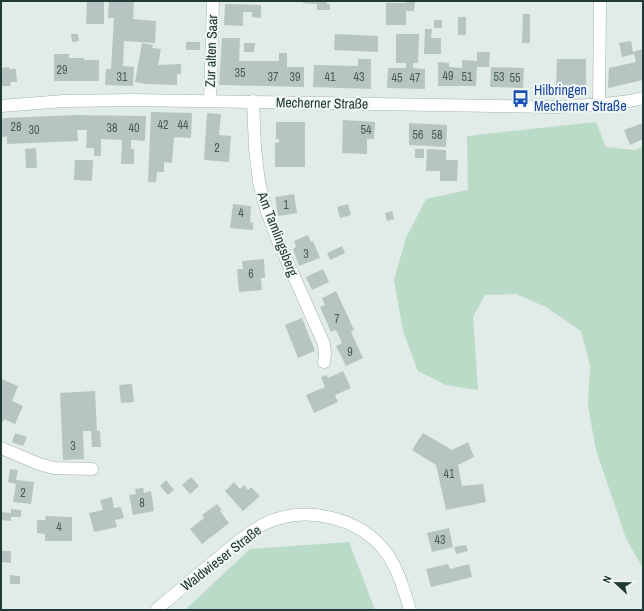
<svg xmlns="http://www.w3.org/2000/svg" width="644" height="611" viewBox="0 0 644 611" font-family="'Archivo Narrow',sans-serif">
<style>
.green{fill:#badbc7}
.building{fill:#b6c5c1}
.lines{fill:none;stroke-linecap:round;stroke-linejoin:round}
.street-casing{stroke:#a4b2ae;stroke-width:13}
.secondary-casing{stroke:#a0b6b0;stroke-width:13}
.street{stroke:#fff;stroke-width:12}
.secondary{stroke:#fff;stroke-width:12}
.labels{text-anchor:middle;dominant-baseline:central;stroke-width:4;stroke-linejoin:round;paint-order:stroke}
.number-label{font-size:12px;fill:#475d59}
.street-label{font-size:14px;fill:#223a36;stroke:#f1f7f5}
.transit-label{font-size:14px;fill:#164399;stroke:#f1f7f5;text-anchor:start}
</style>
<rect width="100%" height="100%" fill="#e1ebe7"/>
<path class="green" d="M596 122 606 147 635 150 643 146V569L626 538 596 450 588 406 590 365 581 331 546 307 516 294 485 295 473 317 478 390 446 385 418 371 403 331 394 280 406 238 426 199 468 190 467 136Z
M349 542 375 610H185L250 549Z"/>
<path class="building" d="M87 1 104 2V24H86Z
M109 1H134L133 19 156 21 155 43 124 41 123 66 134 67 133 86 105 85 106 69H111L114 18H108Z
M303 1H327V4H330V10H317V4L303 3Z
M406 1H415L414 11H406V25H386V3H406Z
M225 4 261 5V18L252 17V12H243V26L224 25Z
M523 14H530V43H522Z
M458 17H466V35H458Z
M434 20H442V28H434Z
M425 29H432L431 38H441V54H424Z
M71 34H78L79 41 72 42Z
M335 34 378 36V52L334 50Z
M396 34H419L418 63H413V68L425 69V89L387 88 388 68H406V63H396Z
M222 38H240L239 61H279V53H287V67H304V87L219 85Z
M631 41 633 52 643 49V80L608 88 609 68 636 62 634 54 622 57 619 43Z
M186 42H200V50H186Z
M142 43 153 45 152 48 161 49 158 65 181 64V74H177V85L145 84 135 82Z
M244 43H255L254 52H244Z
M477 52H490L489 67H477L476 86H438V62L449 63V67L462 68V60L477 61Z
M54 54H69V58H84V60H99V81H54Z
M358 59H371V89L313 87 314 65 358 66Z
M557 59H586V89H556Z
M9 67V69H16L17 82H10L11 86H1V68Z
M491 67 524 68 523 88 490 87Z
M151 112 192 113 191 138 174 137 172 163 164 162V172H157L156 182H148Z
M207 113 221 114 219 135 231 136 229 162 204 160Z
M76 115 146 116 145 141 131 140V149H134V164H121L122 140 101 139V156H94V148H86L87 130H77L78 141 7 144V136L1 138V119L6 118Z
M343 120 375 122 374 139H367V154L342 153Z
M276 122H305V167H275V143L279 142V139H276Z
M409 123 447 125 446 147 409 145Z
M643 123V139L630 145 624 130Z
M36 148 37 168H26L25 149Z
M415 149H424V158H415Z
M427 149 446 150V160H458L457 181H440V171H426Z
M75 160H93L92 181 74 180Z
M294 194 297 213 278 216 275 197Z
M233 204 251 206 250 222 253 223V230L230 228Z
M348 204 351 215 340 218 337 207Z
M392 211 394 219 387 221 385 213Z
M308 235 311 242 313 241 320 258 299 266 293 249 296 247 294 241Z
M342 246 345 253 330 260 327 253Z
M264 259 265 278H261L262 290 239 292 237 269H243L242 261Z
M323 269 329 282 312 290 306 277Z
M336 291 354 330 351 332 363 358 346 366 336 346 342 343 336 330 331 332 320 307 325 305 322 298Z
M302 318 315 351 298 358 285 325Z
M343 371 351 388 335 395 338 402 314 413 306 395 325 387 321 377 326 375 328 378Z
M1 379 18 386 12 401 23 406 15 424 4 419 3 422 1 421Z
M132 384 134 402 121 403 119 385Z
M95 391 97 431H100L101 447H92L91 431H83L84 459 63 460 60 393Z
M15 433 27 437 23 446 12 442Z
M423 433 452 450 468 442 474 457 458 465 462 486 483 484 486 502 446 510 436 465 412 450Z
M10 469 18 470 16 480 34 482 31 504 13 502 16 484 8 482Z
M191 477 199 486 190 494 182 485Z
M166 480 174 490 168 495 160 486Z
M234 482 240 489 244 485 248 490 251 487 260 496 243 511 225 491Z
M143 488 144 493 151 491 154 511 133 515 129 495 136 494 135 489Z
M112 497 114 508 121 507 124 518 115 520 117 527 94 532 89 513 103 510 100 500Z
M217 504 222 510 220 511 229 523 202 544 190 529 204 518 202 515Z
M11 509 21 510V517H11V521L1 520V512L11 513Z
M46 516 72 517V541H45V534L37 533V520H45Z
M449 528 453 547 432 552 427 533Z
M466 545 468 551 456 554 454 547Z
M1 551H11V563L1 562Z
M448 564 450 569 469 564 472 577 431 587 426 569Z
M10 575 20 576V584H10Z"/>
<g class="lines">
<defs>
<path id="street" d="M210 100 213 1
M253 101 255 148 259 182 266 209 279 243 324 344 325 354 324 362
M599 105 600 1
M1 448 39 464 54 468 92 469"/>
<path id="secondary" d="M1 106 64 101 131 100 555 107C585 105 614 105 643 98
M156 610C176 593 196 576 217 559 231 547 250 531 266 523 306 505 358 517 385 551 398 568 404 590 410 610"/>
</defs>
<use href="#street" class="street-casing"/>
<use href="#secondary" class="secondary-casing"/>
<use href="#street" class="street"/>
<use href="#secondary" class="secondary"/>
</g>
<defs>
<symbol id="bus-bare" viewBox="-9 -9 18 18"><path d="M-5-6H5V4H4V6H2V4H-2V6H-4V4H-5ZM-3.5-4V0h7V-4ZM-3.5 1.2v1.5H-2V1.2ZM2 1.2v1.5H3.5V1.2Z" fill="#1a4fb4" stroke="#f1f7f5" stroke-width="2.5" paint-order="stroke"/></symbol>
</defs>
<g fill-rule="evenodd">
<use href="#bus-bare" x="508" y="86" width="25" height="25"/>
</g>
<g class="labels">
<g class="number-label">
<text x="62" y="70">29</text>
<text x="240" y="73">35</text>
<text x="448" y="76">49</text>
<text x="122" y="77">31</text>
<text x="273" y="77">37</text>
<text x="295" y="77">39</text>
<text x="330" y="77">41</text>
<text x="359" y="77">43</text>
<text x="467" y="77">51</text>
<text x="499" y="77">53</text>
<text x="397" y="78">45</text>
<text x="415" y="78">47</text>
<text x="515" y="78">55</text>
<text x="163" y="125">42</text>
<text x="183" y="125">44</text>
<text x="16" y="127">28</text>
<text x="112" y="128">38</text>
<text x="134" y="128">40</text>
<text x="34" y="130">30</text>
<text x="366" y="130">54</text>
<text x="418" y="135">56</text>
<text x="437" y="135">58</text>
<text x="217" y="148">2</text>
<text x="286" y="205">1</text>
<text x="241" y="213">4</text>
<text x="306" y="254">3</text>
<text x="251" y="274">6</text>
<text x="337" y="319">7</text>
<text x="350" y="352">9</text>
<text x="73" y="446">3</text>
<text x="449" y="474">41</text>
<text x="23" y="493">2</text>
<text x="142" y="503">8</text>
<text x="59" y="527">4</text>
<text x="440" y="540">43</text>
</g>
<g class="street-label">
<text transform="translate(211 51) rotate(-88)">Zur alten Saar</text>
<text transform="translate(322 103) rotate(1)">Mecherner Straße</text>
<text transform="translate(278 234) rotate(69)">Am Tamlingsberg</text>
<text transform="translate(221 558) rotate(-38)">Waldwieser Straße</text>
</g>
<g class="transit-label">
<text x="534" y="90">Hilbringen<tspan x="534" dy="16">Mecherner Straße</tspan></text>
</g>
</g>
<rect width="644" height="611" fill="none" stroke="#223a36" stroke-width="4"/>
<g transform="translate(616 583) rotate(292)" stroke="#f1f7f5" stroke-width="3" paint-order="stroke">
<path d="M0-3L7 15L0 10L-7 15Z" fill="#223a36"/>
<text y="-6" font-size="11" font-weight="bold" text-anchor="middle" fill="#223a36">N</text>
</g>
</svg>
